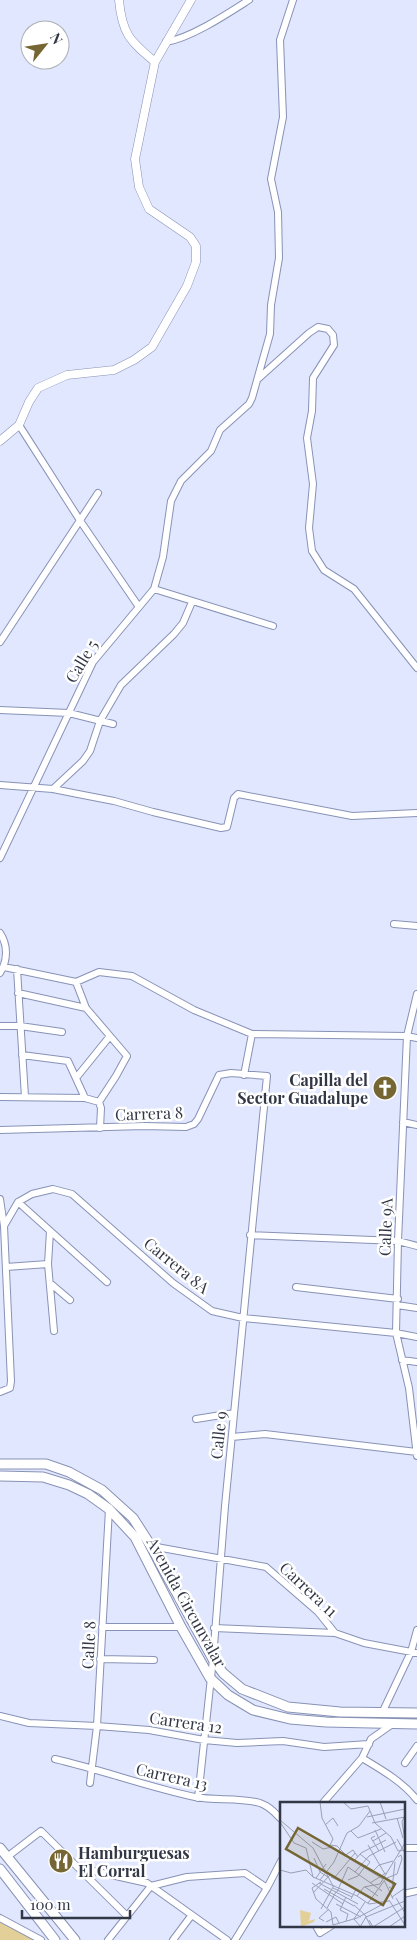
<svg xmlns="http://www.w3.org/2000/svg" width="417" height="1940" viewBox="0 0 417 1940" font-family="'Playfair Display',serif">
<style>
.green{fill:#e3d098}
.lines{fill:none;stroke-linecap:round;stroke-linejoin:round}
.minor-casing{stroke:#8892b6;stroke-width:8}
.tertiary-casing{stroke:#8892b6;stroke-width:9}
.secondary-casing{stroke:#8892b6;stroke-width:11}
.minor{stroke:#fff;stroke-width:6}
.tertiary{stroke:#fff;stroke-width:8}
.secondary{stroke:#fff;stroke-width:9}
.labels{text-anchor:middle;dominant-baseline:central;stroke-width:5;stroke-linejoin:round;paint-order:stroke}
.street-label{font-size:16px;fill:#323746;stroke:#fff}
.poi-label{font-size:16px;font-weight:bold;fill:#323746;stroke:#fff;text-anchor:end}
.inset-road{fill:none;stroke:#9aa1b4;stroke-width:1}
.view{fill:#766634;fill-opacity:0.15;stroke:#766634;stroke-width:2.5}
.inset-edge{fill:none;stroke:#323746;stroke-width:2.5}
</style>
<rect width="100%" height="100%" fill="#e0e7fe"/>
<path class="green" d="M0 1921 34 1940H0Z"/>
<g class="lines">
<defs>
<path id="minor" d="M166 42C191 38 227 14 249 0
M259 378 309 333 318 327 328 329 333 335 334 345 313 378 312 411 307 438 313 484 309 528 312 551 324 570 354 589 417 668
M19 425 81 522 139 607
M154 589 273 626
M0 642 98 493
M0 710 69 713 113 724
M0 785 53 789 78 794 114 801 153 812 221 828 227 827 234 798 238 794 352 816 417 813
M53 789 83 761 90 751 100 721 121 685 174 634 183 623 192 602
M0 858 93 662 154 589 163 557 171 501 181 481 211 451 220 430 249 404 252 398 270 334 271 305 279 258 278 212 271 179 283 117 280 40 293 0
M394 924 417 926
M0 933C8 945 8 960 0 973
M4 967 76 982 86 1008 127 1056 116 1076 99 1102
M17 969 25 1097
M76 982 99 972 132 976 194 1010 252 1034 407 1036 417 1038
M18 993 86 1008
M417 994 407 1036 398 1241 396 1333 409 1388 417 1456
M0 1026H20L62 1032
M22 1055 68 1061 85 1098
M244 1075 252 1034
M76 1078 110 1036
M0 1097 85 1098 99 1102
M99 1102 101 1108 100 1128
M403 1122 417 1125
M0 1130 144 1126 186 1127 194 1124 198 1119 219 1075 231 1073 267 1076 225 1506 213 1659 198 1798
M0 1199 4 1226 11 1381 10 1388 0 1392
M18 1202 107 1282
M4 1226 18 1202 32 1194 53 1189 72 1194 173 1283 212 1311 243 1318 396 1333 417 1337
M50 1231 48 1264 54 1331
M250 1235 398 1241 417 1246
M6 1267 48 1264
M50 1283 70 1300
M296 1287 398 1299
M397 1305 417 1308
M402 1360 417 1362
M196 1419 234 1413
M232 1437 265 1434 417 1452
M151 1546 266 1567 318 1612 335 1633 364 1643 417 1653
M102 1627H181
M214 1628 335 1633
M100 1659 154 1660
M382 1713 411 1652 417 1630
M0 1716 29 1723 97 1726 149 1730 204 1740 237 1743 283 1741 324 1747 369 1744
M362 1758C382 1770 403 1782 417 1800
M55 1759C102 1770 148 1787 195 1797 216 1801 239 1797 260 1803 269 1806 274 1812 281 1819
M405 1763 417 1746
M90 1783 97 1726 109 1509
M322 1804 362 1758 371 1739 391 1725
M403 1848H417
M7 1857 41 1831 127 1916
M80 1868 147 1883 227 1940
M151 1886 187 1877 245 1873 267 1888
M403 1894 417 1891
M0 1918 41 1940
M316 1926 320 1933 331 1926
M108 1940 151 1886
M173 1940 191 1916
M235 1940 267 1888 281 1861"/>
<path id="tertiary" d="M119 0C122 34 130 41 155 62
M0 441 19 425 29 402 38 388 67 375 114 370 134 360 152 347 187 286 196 262V246L190 237 149 209 139 187 135 159 155 62 191 0"/>
<path id="secondary" d="M0 1464H46L69 1472 102 1490 133 1518 151 1546 213 1659 223 1673 242 1689 288 1707 340 1712 417 1713
M0 1476 43 1477 69 1485 88 1494 109 1509 135 1537 181 1627 210 1678 228 1695 253 1710 290 1719 326 1722 417 1724
M0 1848 75 1940
M0 1869 55 1940"/>
</defs>
<use href="#minor" class="minor-casing"/>
<use href="#tertiary" class="tertiary-casing"/>
<use href="#secondary" class="secondary-casing"/>
<use href="#minor" class="minor"/>
<use href="#tertiary" class="tertiary"/>
<use href="#secondary" class="secondary"/>
</g>
<defs>
<symbol id="church-disc" viewBox="-11 -11 22 22"><circle r="9.5" fill="#766634" stroke="#fff"/><path d="M-1.2-6h2.4v3.5h3.3v2.4h-3.3V6h-2.4V-.1h-3.3v-2.4h3.3Z" fill="#fff"/></symbol>
<symbol id="restaurant-disc" viewBox="-11 -11 22 22"><circle r="9.5" fill="#766634" stroke="#fff"/><path d="M-5-6h1v4h1v-4h1v4h1v-4h1v5L-1.5 .5V6h-2V.5L-5-1ZM5-6V6H3V1.5H1.5Q1.5-4 5-6Z" fill="#fff"/></symbol>
</defs>
<g fill-rule="evenodd">
<use href="#church-disc" x="371" y="1074" width="28" height="28"/>
<use href="#restaurant-disc" x="47" y="1847" width="28" height="28"/>
</g>
<g class="labels">
<g class="street-label">
<text transform="translate(81 661) rotate(-59)">Calle 5</text>
<text transform="translate(149 1113) rotate(-2)">Carrera 8</text>
<text transform="translate(385 1227) rotate(-88)">Calle 9A</text>
<text transform="translate(177 1265) rotate(39)">Carrera 8A</text>
<text transform="translate(218 1435) rotate(-84)">Calle 9</text>
<text transform="translate(309 1589) rotate(43)">Carrera 11</text>
<text transform="translate(187 1602) rotate(61)">Avenida Circunvalar</text>
<text transform="translate(88 1645) rotate(-87)">Calle 8</text>
<text transform="translate(186 1722) rotate(8)">Carrera 12</text>
<text transform="translate(172 1776) rotate(13)">Carrera 13</text>
</g>
<g class="poi-label">
<text x="368" y="1079">Capilla del<tspan x="368" dy="18">Sector Guadalupe</tspan></text>
<text x="78" y="1852" text-anchor="start">Hamburguesas<tspan x="78" dy="18">El Corral</tspan></text>
</g>
</g>
<g transform="translate(280 1802)">
<rect width="125" height="125" fill="#e0e7fe"/>
<path d="M20 108 31 111 29 119 35 117 34 120 21 125Z" fill="#e3d098"/>
<path class="inset-road" d="M40 0 42 16 53 37 50 43 57 44 70 57 103 77M63 0 71 7 88 4M100 0 106 17M88 4 95 21 111 35 118 49 125 48M87 15 125 7M124 15 122 20 125 38M117 16 123 36M0 18 33 46 53 84M0 20 14 41 26 46 33 75 77 94M92 21 125 15M45 23 53 16 58 24M95 28 105 50M71 29 78 36 101 27M95 34 91 36 99 49M117 37 125 51M93 39 106 31M32 40 43 47 52 45M88 43 105 72M80 52 90 60 87 64M64 54 73 48 78 55M34 56 40 70 48 75M74 59 81 51 106 38M0 68 11 71 26 68 34 76M93 69 99 63 113 59M75 70 89 54 116 40M51 75 76 87 71 97M55 75 75 51M36 76 46 62M107 76 117 72 122 57 121 53 118 55M40 78 54 60 67 31 79 24 90 9M68 78 78 74 86 63M104 78 113 97M41 80 32 86 36 97 51 110 53 123 77 116 105 101M32 81 63 102M39 81 78 102M90 81 106 71M85 85 98 94M109 85 112 87 115 60M53 86 72 95M44 87 74 104M57 90 68 65 102 89M33 91 50 73M66 95 60 108 68 112 66 119M112 95 125 86M116 96 125 111M109 98 125 123M109 99 89 102 77 94 84 85 100 82 125 41M88 101 104 79M56 102 81 115M74 103 85 113 91 125M47 106 56 90M41 107 54 83M89 118 93 125 125 105M44 119 39 116 49 107M46 120 56 115 59 121M80 124 74 117 85 100M80 125 86 115 125 99M109 125 125 114"/>
<path class="view" d="M18 26 115 82 103 103 6 47Z"/>
<rect width="125" height="125" class="inset-edge"/>
</g>
<g transform="translate(45 45) rotate(60)"><circle r="24" fill="#ffffff" stroke="#adafb5"/>
<path d="M0-4L9 19L0 12L-9 19Z" fill="#766634"/>
<text y="-8" font-size="14" font-weight="bold" text-anchor="middle" fill="#323746">N</text>
</g>
<path d="M22 1910v8h108v-8" fill="none" stroke="#323746" stroke-width="2.5"/>
<text x="30" y="1910" font-size="15" fill="#323746" stroke="#ffffff" stroke-width="4" paint-order="stroke">100 m</text>
</svg>
